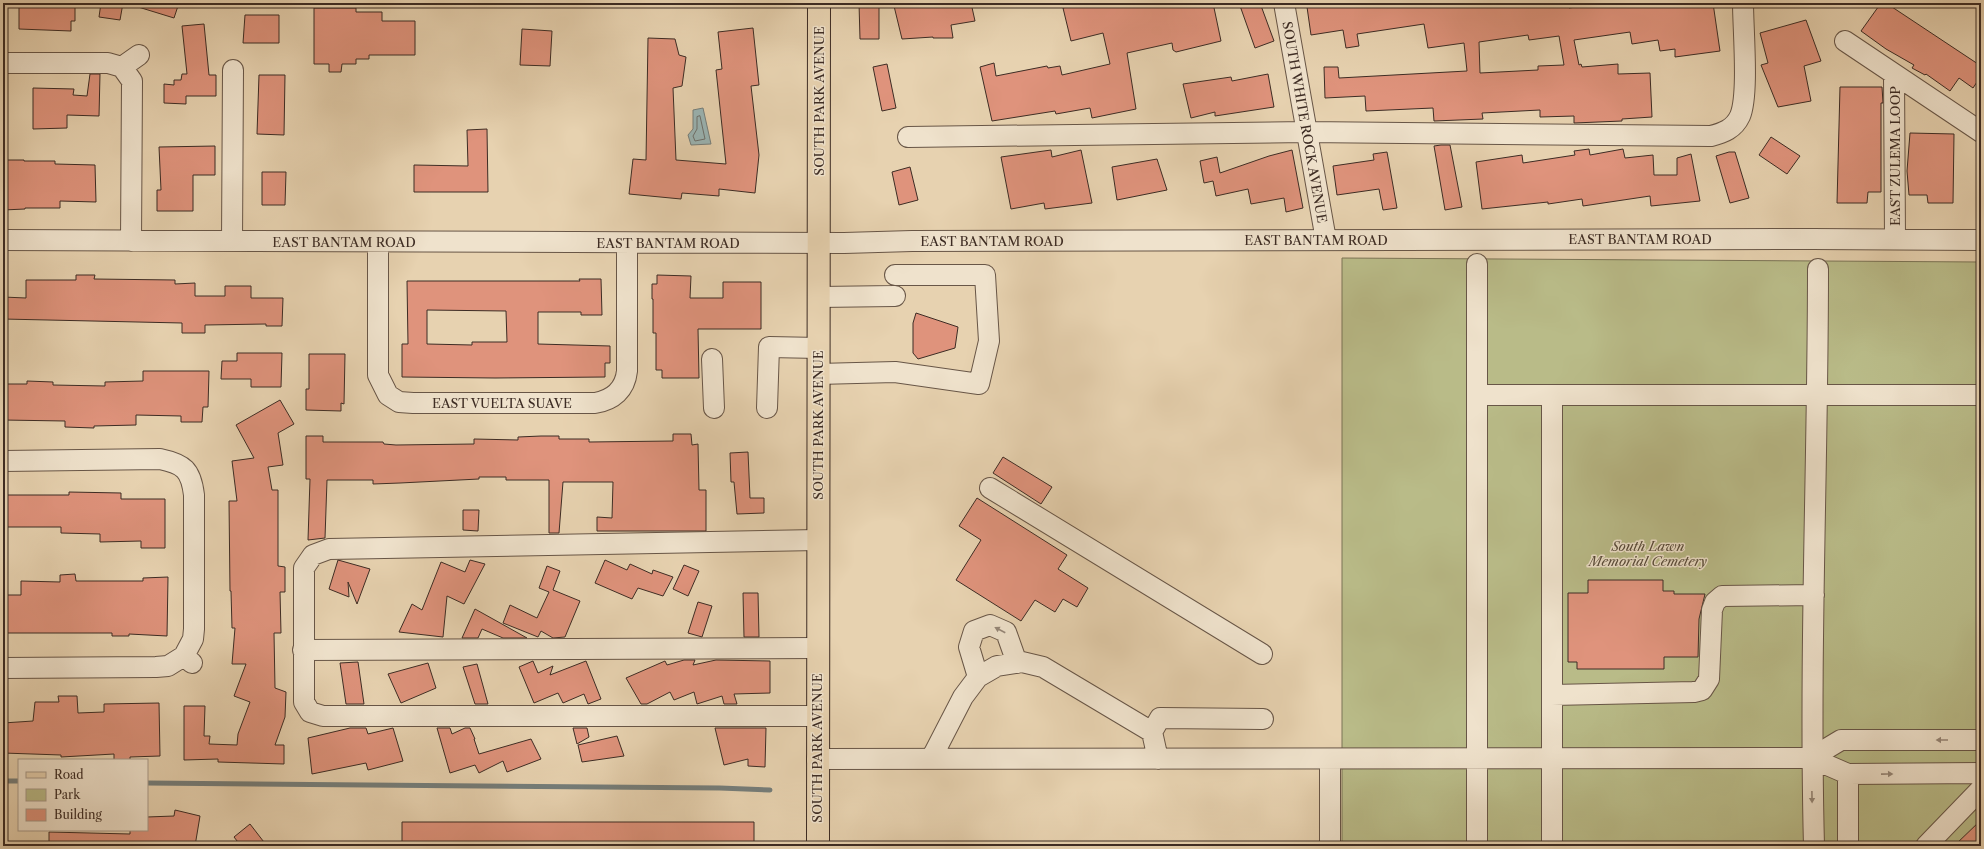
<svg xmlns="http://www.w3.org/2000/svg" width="1984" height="849" viewBox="0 0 1984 849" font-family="'Libre Caslon Text',serif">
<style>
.green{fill:#b9bb88;stroke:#7b7456}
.water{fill:#9ab5b5;stroke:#757e7b}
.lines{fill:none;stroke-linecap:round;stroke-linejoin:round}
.shore{stroke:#6c706c;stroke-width:1}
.stream{stroke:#757e7b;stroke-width:5}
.building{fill:#df937c;stroke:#3d2c24;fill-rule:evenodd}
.minor-casing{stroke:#685647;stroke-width:22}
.major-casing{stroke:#3d2c24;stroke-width:24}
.minor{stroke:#efe2cc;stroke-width:20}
.major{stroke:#e7d2b0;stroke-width:22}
.oneway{fill:#968778}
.labels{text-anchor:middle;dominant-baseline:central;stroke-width:3;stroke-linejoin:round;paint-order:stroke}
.street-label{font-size:13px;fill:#3d2c24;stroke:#efe2cc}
.park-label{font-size:13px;font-style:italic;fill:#564938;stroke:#efe2cc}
</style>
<rect width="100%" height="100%" fill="#e7d2b0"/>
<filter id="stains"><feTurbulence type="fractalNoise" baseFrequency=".005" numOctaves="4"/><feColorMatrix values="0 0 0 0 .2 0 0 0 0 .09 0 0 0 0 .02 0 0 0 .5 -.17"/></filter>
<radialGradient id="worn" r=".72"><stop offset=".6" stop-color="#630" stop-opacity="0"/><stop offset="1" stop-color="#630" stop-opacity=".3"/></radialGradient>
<path class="green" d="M1342 258 1981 262V846H1342Z"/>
<path class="water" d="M703 108 711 144 691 145 688 135 693 129V110Z"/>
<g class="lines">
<path class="shore" d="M700 116 705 139 695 141 693 136 697 129V117Z"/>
<path class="stream" d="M1980 3H1981
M3 781H19
M147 783 720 788 770 790"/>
</g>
<path class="building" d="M19 3H75V21H71V31L19 29Z
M101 3H123L120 20 99 17Z
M136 3H179L174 18 135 6Z
M859 3H879V39H860Z
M905 3H971L975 21 951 25 953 38H933V37L902 39 894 6Z
M1082 3H1213L1221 41 1176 52 1173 50 1172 43 1127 53 1136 109 1092 118 1090 108 1056 114 1055 111 992 121 980 67 994 63 996 76 1047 66 1048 68 1060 66 1062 75 1110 64 1103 33 1071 41 1063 8Z
M1239 3H1260L1274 41 1255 48Z
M1347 3H1568L1569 8 1607 3H1713L1720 51 1675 57V49L1660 51 1658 40 1632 44 1630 32 1574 40 1579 65 1581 64 1582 67 1618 64V74L1650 73 1652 117 1622 119V121L1574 123V116L1540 117V110L1482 113 1483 119 1434 121 1433 108 1366 111 1365 96 1325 98 1324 67H1338L1339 78 1467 71 1464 43 1428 48 1424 24 1357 34 1359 46 1346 48 1343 30 1311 35 1307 7ZM1528 35 1529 40 1559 36 1564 65 1538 66V70L1480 73 1479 42Z
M1881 3H1886L1981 66V76L1973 88 1959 78 1950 91 1926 74 1925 75 1912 68 1914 65 1886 49 1861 31Z
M314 8H356V12H382V21H415V55H369V59H356V64H342L341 72H329V64H314Z
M245 15H279V43H243Z
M1806 20 1821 61 1804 66 1811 101 1778 107 1761 65 1768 63 1760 33Z
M204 24 209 75H216V96H186V104L164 103V84L174 85V80H181L182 74H187L182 26Z
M753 28 759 85 751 86 759 155 755 193 719 189V196L682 193 681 199 629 194 633 159 646 160 648 38 675 39 679 55 686 57 682 86 673 88 676 160 726 164 716 70 722 69 718 32Z
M522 29 552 31 550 66 520 65Z
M887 64 896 108 882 111 873 67Z
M90 74H100L99 116 67 115V128L33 129V88L74 89 73 95 87 96Z
M1268 74 1274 107 1215 116V112L1191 118 1183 84 1231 77 1232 81Z
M259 75H285L284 135 257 134Z
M1840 87H1882L1883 103H1881V192H1868L1867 203H1837Z
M487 129 488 192H414V165L468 166 467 130Z
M1910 133 1954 134 1953 203H1928L1927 195H1909L1907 171Z
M1771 137 1800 156 1787 174 1759 155Z
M1441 145H1450L1462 207 1445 210 1434 146Z
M215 146V175H193V211H157V190H161L159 147Z
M1589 149 1590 155 1623 149 1625 158 1653 155 1654 175H1677V158L1691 154 1700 201 1651 206 1650 196 1583 206 1582 199 1548 204V202L1482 209 1476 162 1522 155 1523 163 1575 155 1574 151Z
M1051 150 1052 157 1081 150 1092 203 1045 209 1044 203 1011 209 1001 157Z
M1292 150 1303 208 1286 212 1284 198 1251 204 1248 189 1216 196 1213 181 1204 183 1200 161 1217 157 1220 173 1269 156Z
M1387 152 1397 208 1383 210 1379 189 1337 195 1333 166 1374 160 1373 154Z
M1729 152H1735L1749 198 1730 203 1716 156Z
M1157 159 1167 190 1117 200 1112 167Z
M3 160H24V161H55V164L95 165 96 202 60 201V208H25V209L3 210Z
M910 167 918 200 899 205 892 172Z
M262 172H286L285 205H262Z
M76 275H95L94 279 175 280V284L195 283V296H225V286H251V298H283L282 326H266V324L205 325V333H182V323L3 319V297L26 298V280H76Z
M657 275 691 276 690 298H723V282H761V329H698L699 378H662V370H656V333H653V299H652V284H657Z
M579 279H601L602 315H581V312H538V344L610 346V363H605V377L495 378 402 377V344H408L407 281H580ZM427 310 506 311 507 342H472V345L427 344Z
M916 313 958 327 955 348 918 359 913 353V323Z
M237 353H282L281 387H251V379H221L222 361H237Z
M309 354H345L344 404 341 403V411L306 410V389H309Z
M143 371H209L208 407H203L202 422H181V416L136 415V425L94 426V428L65 427V421L3 420V384H27V381L53 382V385L105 386V382L143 381Z
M280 400 294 424 278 433 283 465 268 467 272 490H278V566L285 567V592H280L281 633H274L275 688 286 692 285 717 275 745H284V764L218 762V759L184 760V706H205L204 736H210L209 744 237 745 238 734 250 702 234 696 246 664H232L235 628H232L231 591H230L229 501H237L232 461 254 458 236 425Z
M673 434H691L692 445 698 444 699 490H706V531H597V517L612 518 613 482H563L559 533H549V480H506V477H479V479L400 483 373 484V480H327L325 538 308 540 310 479H306V436H323V442H383L384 444 396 445 474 444V439L518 440V437L541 436H559V439H589V442L673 441Z
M748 452 750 498H764V513L737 514 734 482H731L730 453Z
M1003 457 1052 487 1041 504 993 473Z
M69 492 121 493V499H165V548H141V541L100 542V534L61 533V527H3V495H69Z
M977 498 1067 555 1058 569 1088 588 1077 607 1063 599 1055 612 1035 600 1021 621 956 580 981 540 959 526Z
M463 510H479L478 531 463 530Z
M338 560 370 569 357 604 348 582 349 597 329 589Z
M470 560 485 564 464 604 447 596 443 637 399 632 412 604 422 610 441 562 465 572Z
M605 560 627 570 630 564 652 574 653 570 673 577 663 596 638 588 632 599 595 583Z
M684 565 699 571 688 596 673 589Z
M547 566 560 571 553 590 580 601 565 637 553 638 541 631 538 637 503 623 510 605 537 618 549 592 539 588Z
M75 574 76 581H143V578L168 577 167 636 129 634V636H112V633H3V595H21V581L60 582V575Z
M1588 580H1663V591H1674V594H1705L1699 619 1698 657H1664V669H1577V662H1568V593H1588Z
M743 593H758L759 637H744Z
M698 602 712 606 702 637 688 633Z
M475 609 527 638H503L482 629 478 638H462Z
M684 660H695L693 665 716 660 770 661V693L734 694 737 704H724L722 696 697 704 694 692 674 700 670 692 647 704H641L626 678 665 661 667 665Z
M533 661 538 673 553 666 550 675 586 661 601 699 588 704 584 694 563 703 558 693 534 703 519 667Z
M358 662 364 704H346L340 663Z
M428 663 436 688 401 703 388 674Z
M477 664 488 704H475L463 667Z
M58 696H77L78 713 104 712V704L159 703 160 756 130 757V760H114V754L61 757V755L3 753V723L33 721 35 702H59Z
M350 728H366L368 734 393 728 403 761 368 770 366 763 312 774 308 738Z
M437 728H450L452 734 465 728H470L475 739H474L479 754 531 739 541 759 507 772 503 761 479 773 475 765 450 773Z
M573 728H587L589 737 577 744Z
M715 728H766L765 767 748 766V759L724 765Z
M617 736 624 756 582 762 578 745Z
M175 810 200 816 195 846H49V832L130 834V830H147V817L174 816Z
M1981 820V846H1954Z
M402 822H754V846H402Z
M250 824 267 846H241L234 837Z"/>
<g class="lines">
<defs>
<path id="minor" d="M1284 3 1326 240
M1845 41 1981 132
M3 63H108L122 67
M122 67 132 81 131 241
M122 67 139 55
M1894 74 1895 239
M908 137 1306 132 1711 136C1723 133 1734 129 1740 116 1749 95 1743 29 1743 3
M3 240 844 243 912 241 1812 239 1981 240
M232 241 233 70
M378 242V375L388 395 399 402 413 403H595C613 400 625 390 627 371V243
M819 297 895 296
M712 359 714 408
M818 374 895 372 979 384 989 341 985 275H895
M1477 395H1552
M767 408 769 347 819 348
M3 461 160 459C184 464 191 470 194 495V629L193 639 184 656
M990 488 1262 654
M303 650 817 648
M3 668 156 667 168 666 184 656 192 663
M978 677 969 647 974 631 990 625 1006 632 1017 663
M1552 695 1694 692 1702 690 1709 679 1712 610 1715 602 1722 596 1814 595
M817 716H323L310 712 304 702V568L313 555 329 549 818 540
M1152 732 1160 718 1263 719
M1811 758 1841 740H1981
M817 759 1811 758 1848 774 1981 773
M931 759 963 697 978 677 997 666 1022 662 1043 667 1152 732 1158 759
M1848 774V846
M1330 846V759
M1477 846V264
M1552 846V395H1981
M1814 846C1809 654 1818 461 1818 269
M1926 846 1981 789"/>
<path id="major" d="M818 846 819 3"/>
</defs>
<use href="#minor" class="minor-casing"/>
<use href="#major" class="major-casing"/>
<use href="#minor" class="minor"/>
<use href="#major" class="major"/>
</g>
<defs><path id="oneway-solid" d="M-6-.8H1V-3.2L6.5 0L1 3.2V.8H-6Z"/></defs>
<g class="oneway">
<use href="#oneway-solid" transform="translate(1000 630) rotate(-152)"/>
<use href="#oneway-solid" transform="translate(1942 740) rotate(180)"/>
<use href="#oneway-solid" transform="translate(1887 774) rotate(-1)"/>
<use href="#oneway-solid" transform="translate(1812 797) rotate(89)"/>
</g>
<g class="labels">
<g class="street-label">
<text transform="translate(819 101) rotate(-90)">SOUTH PARK AVENUE</text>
<text transform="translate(1305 122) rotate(80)">SOUTH WHITE ROCK AVENUE</text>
<text transform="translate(1895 156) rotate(-90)">EAST ZULEMA LOOP</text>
<text x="1640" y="239">EAST BANTAM ROAD</text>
<text x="1316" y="240">EAST BANTAM ROAD</text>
<text x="992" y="241">EAST BANTAM ROAD</text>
<text x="344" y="242">EAST BANTAM ROAD</text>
<text x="668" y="243">EAST BANTAM ROAD</text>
<text x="502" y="403">EAST VUELTA SUAVE</text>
<text transform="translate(818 425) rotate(-90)">SOUTH PARK AVENUE</text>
<text transform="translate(817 748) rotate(-90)">SOUTH PARK AVENUE</text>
</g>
<g class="park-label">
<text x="1648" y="546">South Lawn<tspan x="1648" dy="15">Memorial Cemetery</tspan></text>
</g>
</g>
<rect width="1984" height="849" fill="none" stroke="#e7d2b0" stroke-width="16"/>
<rect x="4" y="4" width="1976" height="841" fill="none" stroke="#3d2c24" stroke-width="2"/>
<rect x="8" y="8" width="1968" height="833" fill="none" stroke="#3d2c24"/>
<rect x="18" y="759" width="130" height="72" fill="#efe2cc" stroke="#a89989"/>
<rect x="26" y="772" width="20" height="6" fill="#e7d2b0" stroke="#a89989"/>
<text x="54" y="779" font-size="12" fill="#3d2c24">Road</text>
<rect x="26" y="789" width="20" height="12" fill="#b9bb88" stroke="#a89989"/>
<text x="54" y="799" font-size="12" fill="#3d2c24">Park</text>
<rect x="26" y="809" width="20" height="12" fill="#df937c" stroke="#a89989"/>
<text x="54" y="819" font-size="12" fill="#3d2c24">Building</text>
<rect width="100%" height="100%" filter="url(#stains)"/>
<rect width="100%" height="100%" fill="url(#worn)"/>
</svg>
